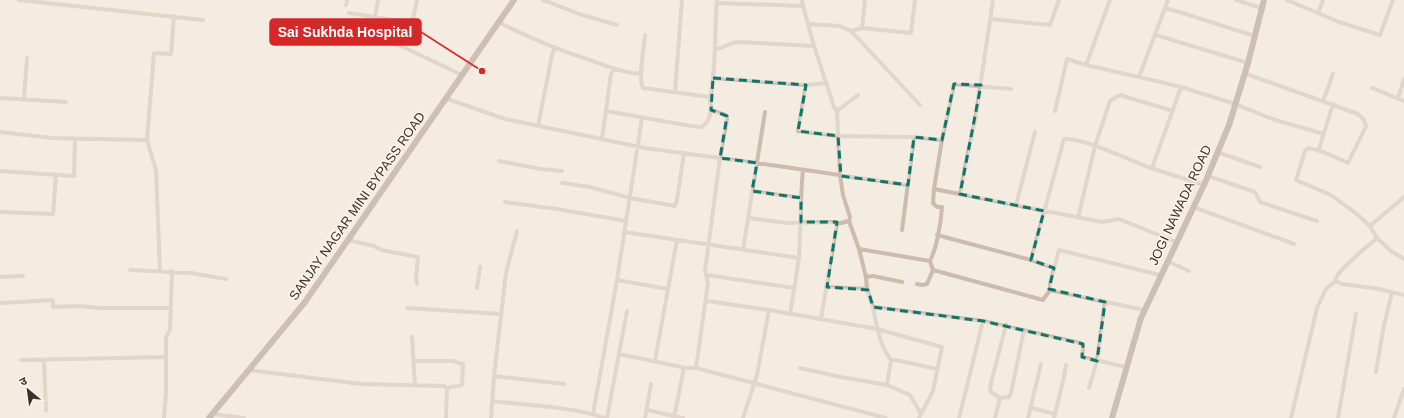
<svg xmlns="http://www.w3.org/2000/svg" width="1404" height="418" viewBox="0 0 1404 418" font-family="Helvetica,'Noto Sans Devanagari',sans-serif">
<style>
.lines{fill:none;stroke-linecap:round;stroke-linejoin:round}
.street{stroke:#cdbbac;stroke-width:4}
.secondary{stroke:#a18a7d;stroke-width:6}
.marked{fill:none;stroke:#0f766e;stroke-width:3;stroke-dasharray:8 5;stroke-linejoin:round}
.labels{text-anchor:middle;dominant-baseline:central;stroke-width:3;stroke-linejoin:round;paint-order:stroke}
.street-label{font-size:13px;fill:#3b302b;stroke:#fbf5ee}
.leader{fill:none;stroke:#d62828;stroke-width:1.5}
.callout-dot{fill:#d62828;stroke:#fbf5ee;stroke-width:1.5}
.callout{fill:#d62828;stroke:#d62828;stroke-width:1.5}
.callout-label{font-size:14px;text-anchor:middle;font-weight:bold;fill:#fff}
</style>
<rect width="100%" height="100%" fill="#f4ebe1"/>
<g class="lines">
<path class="street" d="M19 0 203 20
M543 0 582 15 617 25
M802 0 803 6 814 46 834 107 837 111 840 175 843 195 850 217 849 221 859 249 866 277 867 289 873 307
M1236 0 1262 8
M1287 0 1339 22 1380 35 1393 0
M717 3 803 6
M346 5 347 0
M1165 8C1195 16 1224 27 1255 36
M349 13 412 23 417 0
M1318 13 1323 0
M375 17 378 0
M991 19 1050 25 1059 0
M498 22C528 37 558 50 590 60 607 66 623 73 641 74
M808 24 840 26 851 31 920 105
M862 28 865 0
M851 31 862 28 911 33 915 0
M645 35C644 46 638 81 643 88L710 97
M1156 35 1248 63
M379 40 401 46 462 75
M715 50 733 43 739 42 814 46
M1086 65 1110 0
M1244 73 1358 114 1364 120 1366 126 1348 163C1335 157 1322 150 1308 148L1305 151 1296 180 1331 195 1358 215 1370 226 1377 238 1391 251 1404 259
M1139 77 1181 87 1235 104 1272 119 1324 134
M713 78 806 85 827 83
M806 85 798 131 838 136 914 137 942 140 934 189 933 203 937 207H942C941 223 937 247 930 261L933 270 927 284 922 285 917 284
M1372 88 1404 101
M675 92 682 0
M0 98 66 102
M445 98 505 119 645 148 778 166 908 185
M1398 98 1404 79
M24 99 27 58
M1323 101 1333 74
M606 111 691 126 701 127C707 125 711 115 711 109 711 105 709 101 710 97 717 65 714 32 717 0
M837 111 858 95
M1055 111 1067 59 1086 65 1139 77 1168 0
M538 126 552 55 555 48
M0 132 51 138 147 140
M602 139 611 74 614 69
M942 140 954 84 1011 89
M1319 149 1333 104
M1217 152 1260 167
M499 161 541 169 562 171
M1152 168 1181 87
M0 171 74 176 75 139
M1208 176 1255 192 1260 202 1317 221
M562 183 590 187 630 198 675 206 677 200 684 153
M934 189 1102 222 1119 219 1176 242
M752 191 801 198
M960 194 967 157 975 121 993 0
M505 202 557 209 626 221
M1016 205 1035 132
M1193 207 1294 244
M0 212 53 214 56 175
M749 218 787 223 834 222 837 224 849 221
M1078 218 1095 146 1110 101 1120 95 1173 111
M1370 226 1404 197
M902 230 914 137
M624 232 799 258
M937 235 1031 260 1054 268
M348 240 374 246 381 250 418 257 416 279 417 284
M859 249 930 261
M743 250 765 112
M1031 260 1064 139C1083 137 1131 161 1151 168 1168 174 1186 179 1204 185
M1167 261 1189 271
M130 270 191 273 226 279
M933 270 1043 300 1050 290V284L1059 250 1160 275
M160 271 156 170 147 140 154 53 171 54 174 16
M707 275 794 288
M0 277 23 276
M866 277 873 276 902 282
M617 280 668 289
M1335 281 1342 284 1374 288 1404 295
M827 287 867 289
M477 288 480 267
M1050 290 1144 310
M707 301 769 310 877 329 942 347 933 391 919 418
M0 303 53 300V307L79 306 101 308H171
M407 308 501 314
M790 314C793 295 797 275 799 256 801 227 800 199 803 170
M821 319 837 224
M1006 325 991 383 990 391 1000 398 1009 397 1011 393 1024 330
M412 337 415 386
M619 354 681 367 684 368H696L886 418
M21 360 166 357
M44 360 46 411
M891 360H896L937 369
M655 361 677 240
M696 368 708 283 705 271 720 158 727 119 725 115 711 110
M800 368 841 377 887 385 910 395 921 414
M248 370 361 384 444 386 447 388 462 385 463 364 452 361H413
M1376 372 1384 325 1392 293
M494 376 564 384
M887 385 891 360C879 345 877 326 873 307L983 321 1080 343 1083 345 1082 357 1126 367
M1089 388 1097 361 1105 302
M492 401C529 406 569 406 605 418
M1031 408 1055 414
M647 410 683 418
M212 414 244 418
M593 414 617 280 642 118
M164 418 166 392V337L170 330 172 271
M446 418 447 388
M491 418 494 376 506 273 517 231
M607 418 627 311
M645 418 651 384
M674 418 684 368
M743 418 757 375 769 310
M959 418 983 321
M995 418 1000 398
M1028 418 1041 364
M1054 418 1064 377 1066 365
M1291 418 1317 308 1326 289 1335 281C1336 271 1368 246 1377 238
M1338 418 1356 314
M1394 418 1404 389"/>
<path class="secondary" d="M209 418 305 302 514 0
M1112 418 1141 318 1204 185 1229 125 1248 63 1264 0"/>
</g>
<path d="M0 0H1404V418H0ZM713 78 806 85 798 131 838 136 841 176 908 185 914 137 942 140 954 84 981 85 960 194 1044 211 1031 260 1054 268 1049 289 1105 302 1097 361 1082 357 1083 344 983 321 873 307 868 290 827 287 837 222H801V198L752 191 757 163 720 158 727 116 711 110Z" fill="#f4ebe1" fill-opacity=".55" fill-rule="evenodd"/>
<path class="marked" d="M713 78 806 85 798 131 838 136 841 176 908 185 914 137 942 140 954 84 981 85 960 194 1044 211 1031 260 1054 268 1049 289 1105 302 1097 361 1082 357 1083 344 983 321 873 307 868 290 827 287 837 222H801V198L752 191 757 163 720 158 727 116 711 110Z"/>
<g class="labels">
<g class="street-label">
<text transform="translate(1180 205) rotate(-65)">JOGI NAWADA ROAD</text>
<text transform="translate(357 206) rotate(-55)">SANJAY NAGAR MINI BYPASS ROAD</text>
</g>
</g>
<path class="leader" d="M482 71L421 32"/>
<circle class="callout-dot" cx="482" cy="71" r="4"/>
<rect class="callout" x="270" y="19" width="151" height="26" rx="4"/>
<g class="callout-label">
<text x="345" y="37">Sai Sukhda Hospital</text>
</g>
<g transform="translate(28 390) rotate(331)" stroke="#fbf5ee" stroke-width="3" paint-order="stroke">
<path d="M0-3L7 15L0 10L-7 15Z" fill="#3b302b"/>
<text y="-6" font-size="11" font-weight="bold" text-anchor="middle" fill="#3b302b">उ</text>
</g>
</svg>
